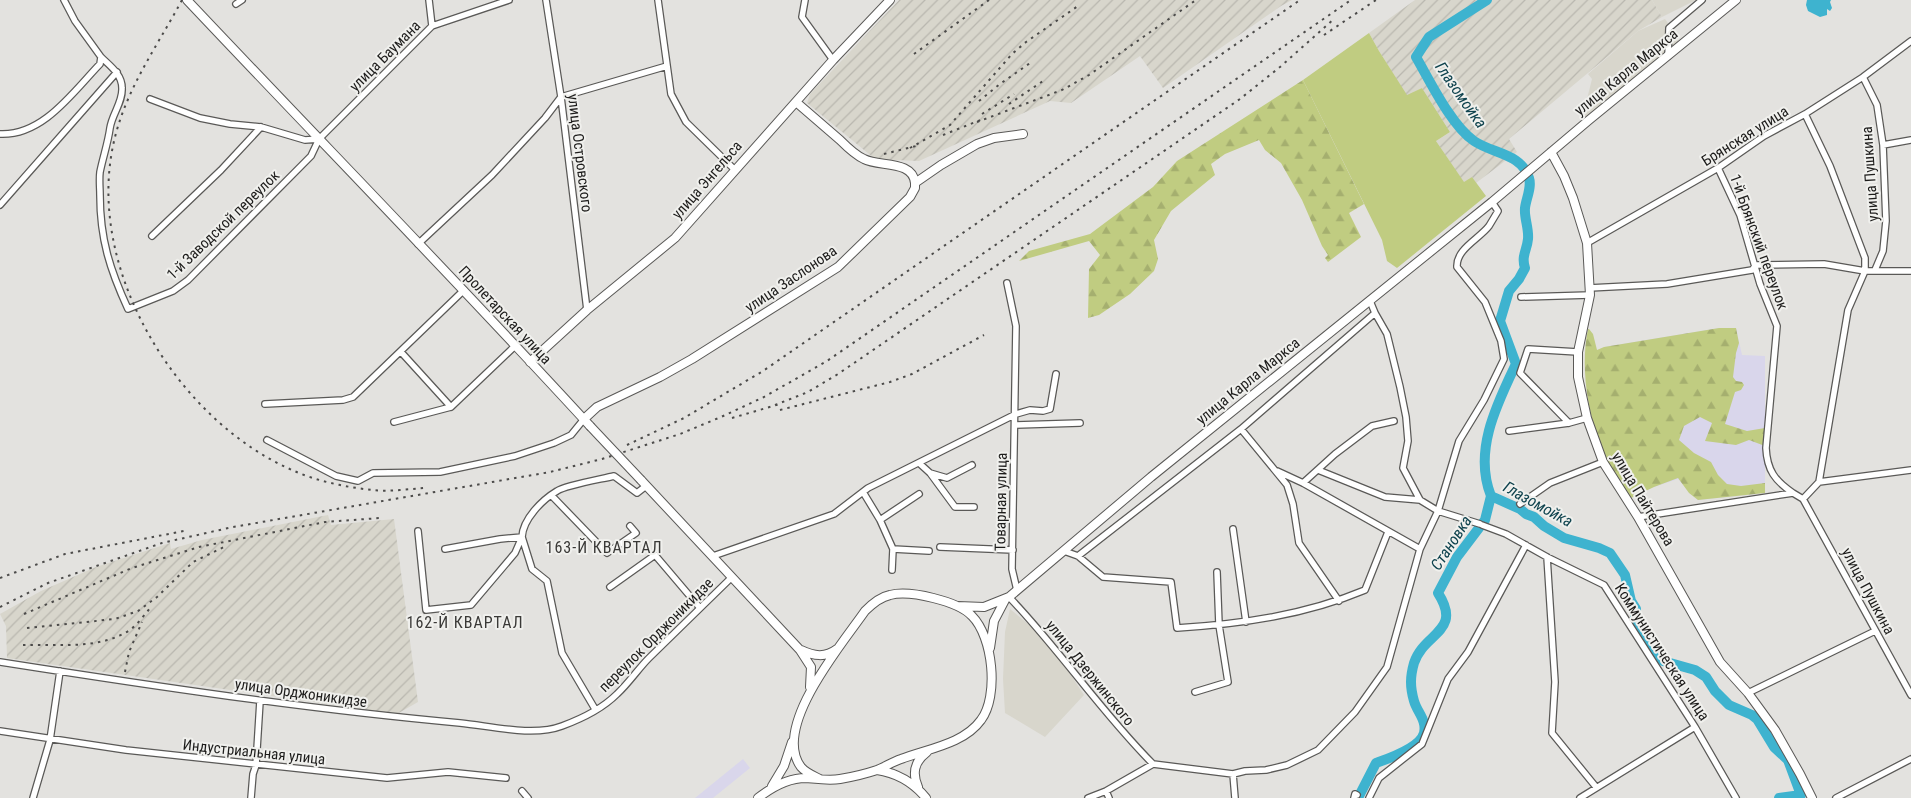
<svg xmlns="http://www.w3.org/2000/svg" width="1911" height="798" viewBox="0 0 1911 798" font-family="'Roboto Condensed',sans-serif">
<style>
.built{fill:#d8d6cc}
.industrial{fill:url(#industrial-furrows)}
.medical{fill:#d9d6eb}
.grass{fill:#c0cc81}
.forest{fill:url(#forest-firs)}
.water{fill:#3eb3cf}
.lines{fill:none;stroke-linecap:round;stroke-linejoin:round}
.river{stroke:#3eb3cf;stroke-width:10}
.street-casing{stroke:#5a5957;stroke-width:8}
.secondary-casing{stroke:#5a5957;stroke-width:10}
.street{stroke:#fff;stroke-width:5.5}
.secondary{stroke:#fff;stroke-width:8}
.rail{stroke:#4c4b4a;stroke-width:2;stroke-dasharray:2.5 5;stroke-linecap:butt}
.secondary-bridge-casing{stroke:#5a5957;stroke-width:10;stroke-linecap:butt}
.secondary-bridge{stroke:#fff;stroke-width:8}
.labels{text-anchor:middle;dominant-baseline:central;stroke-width:4;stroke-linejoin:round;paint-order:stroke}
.street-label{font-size:15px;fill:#1d1c1b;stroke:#f0f0ed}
.water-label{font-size:16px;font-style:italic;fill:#0f434e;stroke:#f0f0ed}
.neighbourhood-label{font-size:16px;letter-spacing:1px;fill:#3a3937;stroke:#f0f0ed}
</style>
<defs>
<pattern id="industrial-furrows" width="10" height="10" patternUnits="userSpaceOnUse" patternTransform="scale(1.25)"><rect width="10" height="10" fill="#d8d6cc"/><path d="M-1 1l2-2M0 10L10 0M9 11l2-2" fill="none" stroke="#b9b7af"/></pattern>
<pattern id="forest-firs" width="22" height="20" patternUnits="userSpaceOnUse" patternTransform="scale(1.25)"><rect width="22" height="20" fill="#c0cc81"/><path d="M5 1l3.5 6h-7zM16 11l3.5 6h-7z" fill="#a5af6f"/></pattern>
</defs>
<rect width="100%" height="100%" fill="#e3e2df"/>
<path class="built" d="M1652 0H1696L1662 17Z
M1665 19 1675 33 1676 38 1681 45 1580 127 1592 79 1588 74 1638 31Z
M1010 609 1038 632 1055 651 1084 695 1045 737 1005 713 1003 679 1005 632Z"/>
<path class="industrial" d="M899 0H1292L1281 6 1163 88 1140 56 1071 103 1050 101 919 161 875 159 807 103 810 94Z
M1415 0H1652L1662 17 1638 31 1509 139 1517 152 1476 183 1472 177 1464 183 1436 141 1450 132 1422 88 1407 96 1379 51 1369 33Z
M328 515 331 525 394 519 418 702 397 714 7 658 6 626 0 614 41 591 96 567 170 543 171 549 202 540Z"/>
<path class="medical" d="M1719 328H1736L1742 355 1765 356V493L1698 500 1678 479 1654 487 1604 347Z
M743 759 750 768 713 798H695Z"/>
<path class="grass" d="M1369 33 1379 51 1407 95 1422 88 1450 132 1436 141 1464 182 1472 177 1486 196 1397 268 1387 261 1382 240 1303 80Z"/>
<path class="forest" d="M1303 80 1364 204 1349 213 1361 237 1328 262 1325 258 1328 255 1322 246 1302 200 1281 163 1265 150 1259 140 1225 154 1211 164 1215 175 1171 211 1154 240 1158 259 1154 271 1130 294 1099 315 1088 318 1089 269 1100 255 1089 241 1019 261 1029 251 1090 234 1153 187 1177 161Z
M1719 328H1736L1739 343 1736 353 1733 377 1736 381 1742 382 1744 385 1741 390 1735 392 1725 424 1747 431 1765 428V446L1749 440 1736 445 1705 441 1712 423 1700 417 1684 426 1679 440 1694 453 1711 462 1718 475 1727 484 1741 486 1765 483V493L1698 500 1689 493 1678 478 1654 487 1631 498C1595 457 1577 382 1588 329H1589L1593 334 1597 350 1604 347Z"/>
<path class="water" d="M1807 0H1831L1830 2 1832 8 1830 11 1827 9V15L1820 17 1808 11 1806 5Z"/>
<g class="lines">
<path class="river" d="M1487 0 1429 37 1416 57C1430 81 1451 125 1474 141 1493 154 1521 153 1529 178 1532 187 1526 199 1525 208 1524 218 1529 228 1528 239 1527 250 1521 256 1525 268L1519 279 1509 291 1500 321 1516 364C1497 404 1473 451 1491 496
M1491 496 1520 509 1526 514 1534 517 1544 526 1564 538 1599 548 1610 553 1625 575 1631 601 1636 609 1635 615 1640 628 1650 646 1663 661 1695 670 1706 677 1715 691 1729 705 1752 715 1757 719 1774 747 1788 760 1801 795 1779 798
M1358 798 1376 763C1390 758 1420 748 1424 733 1427 720 1417 712 1414 701 1410 687 1410 677 1414 663 1424 632 1463 632 1438 593L1457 557 1485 520 1491 496"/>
<defs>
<path id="street" d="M429 0 432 26
M546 0 561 97 587 310
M658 0 671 94 686 122 735 170
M805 0 802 17 833 60
M236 4 242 0
M1668 56 1669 28 1702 0
M101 57C110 66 122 74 122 88 123 102 112 114 110 128 108 143 103 157 100 172 99 180 100 188 100 195 100 239 110 270 128 309L173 291 188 280 311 156 319 139 432 26 509 0
M1863 77 1877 105 1883 145 1886 221 1883 251 1875 270
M150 99 200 118 230 124 261 127 305 140 319 139
M1805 114 1830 166 1865 258V271L1848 310 1819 482
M0 134C43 136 73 92 100 64L101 57 75 21 64 0
M1883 145 1911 140
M1718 168 1740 215 1760 284 1777 326 1766 448C1767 470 1775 481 1793 493
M0 205 117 72
M152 236 221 170 261 127
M1587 243 1718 168 1764 136 1805 114 1863 77 1911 41
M418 244 492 175 545 118 561 97 667 66
M1007 283 1016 326 1012 569 1017 590
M1589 288 1667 284 1752 270 1756 265 1824 264 1865 271H1911
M1521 297 1590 295
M1370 301 1375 313 1387 334 1400 387 1406 417 1408 441 1403 468 1420 500 1438 511 1480 524
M401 352 451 407
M265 404 343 400 353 397 464 290
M394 422 451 407 515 346
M1569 423 1520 373 1528 349 1578 352
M1016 425 1080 423
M1241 429 1287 485 1293 504 1299 543 1339 601
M1509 431 1569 423 1587 418
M267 440 336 476 358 481 373 473 440 472 515 456 554 443 571 435 584 419
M919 463 930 473 955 507H974
M1318 470 1385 497 1420 500
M1277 471 1303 483 1420 549
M930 473 947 478 972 465
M1819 482 1911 470
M1303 483 1335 454 1372 426 1394 421
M863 492 880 520 893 549 929 551
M552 496 607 553 636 533 630 526
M1803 499 1911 695
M1520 504 1550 483 1603 462
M1638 517 1793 493 1803 499 1819 482
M880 520 919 494
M1482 525 1506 534 1547 557 1604 585 1695 727 1736 798
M1233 529 1246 622
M418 531 426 610 471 605 515 553 522 537
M522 537 532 569 547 581 562 653 595 709
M940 547 1013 550
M445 549 500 539 522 537C523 519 542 500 557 491 566 485 602 479 614 476L637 493 646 486
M1064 551 1078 556 1103 577 1171 582 1177 628C1242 624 1305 615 1365 590L1388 532
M713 556 834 514 868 488 1016 414 1030 410 1043 411 1050 409 1056 374
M1078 556 1241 429 1375 313
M1547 557 1555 682 1552 733 1596 787
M892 570 893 549
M610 587 655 555 700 608
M1009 597C1060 650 1101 712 1153 764
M0 662C153 686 306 709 460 723 491 726 533 737 562 726 581 719 603 708 617 694 629 683 638 669 649 658 677 631 704 604 732 577
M1195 692 1228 682 1219 625 1217 572
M1748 693 1875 631
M0 731 126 750 387 778 448 772 506 778
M1233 774 1235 798
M522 791 528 798
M1106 791 1109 798
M33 798 50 740 60 671
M251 798 253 774 256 765 260 701
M1088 798 1106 791 1153 764 1233 774 1245 771 1266 770 1287 765 1318 750 1355 712 1387 667 1420 549 1438 511 1459 441 1484 400 1504 359 1501 341 1485 302 1457 267C1456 249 1479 239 1489 226 1492 221 1495 216 1498 211L1492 202
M1354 798 1355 794 1357 795
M1369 798 1379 778 1422 744 1448 679 1468 652 1526 545
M1580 798 1695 727
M1836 798 1911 759"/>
<path id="secondary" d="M187 0C321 142 458 282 590 426
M796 102C811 115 825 127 840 140 847 147 855 155 864 159 879 167 913 160 915 183
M1551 152 1564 176 1573 198 1587 243 1590 295 1578 352V377L1587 418 1603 462 1638 517 1720 662 1748 693 1775 730 1800 774 1812 798
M530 362 587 310 675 238 833 60 890 0
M584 419 597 407 660 377 692 359 838 267 910 197 915 188V183L941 165 977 144 994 138 1023 134
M641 480 800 650 811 667 810 687
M958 606 984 607 1009 597 1151 477 1492 202 1589 120 1736 0
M990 648 994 621 1005 600
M801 650C814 656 825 658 837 649
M877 770C897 773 913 782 926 798
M772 786 784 766 792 742
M918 787C912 773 914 762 927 752
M758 798C772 787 788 778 806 778 817 779 829 781 840 779 852 777 865 774 877 770 885 767 892 762 901 759 927 749 964 744 981 720 999 696 993 637 972 616 958 601 910 590 890 595 880 597 872 604 865 611 843 643 771 727 801 767 806 773 814 776 820 779"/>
</defs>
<use href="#street" class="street-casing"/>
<use href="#secondary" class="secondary-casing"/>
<use href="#street" class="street"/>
<use href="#secondary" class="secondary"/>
<path class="rail" d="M182 0C154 52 120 97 111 157 92 279 180 421 292 470 316 481 345 487 372 490 389 492 408 489 425 488
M1324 35 1376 0
M914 54 989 0
M979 101 1000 84 1033 61
M1009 104 1046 79
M982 114 1014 94
M977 122 1062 90 1089 75 1196 0
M943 135 983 119
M910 148 950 125 1012 54 1026 42 1078 6
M884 154 916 146
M775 405 808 392 838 374 1240 99 1280 67 1335 18
M780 410 890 382 912 374 984 335
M732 418 780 404
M627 445 684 418 763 371 1300 0
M0 578 65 554 184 531
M0 607 48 583 162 543 233 527 550 472 602 459 680 434 721 417 764 397 827 361 1351 0
M24 614 132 568 199 547 325 522 380 518
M27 628 115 619 138 611 157 597 193 562 226 546
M23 645C59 644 99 650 130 630 138 624 145 614 151 607
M125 672 129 652 142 622"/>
<defs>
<path id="secondary-bridge" d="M590 426 641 480"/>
</defs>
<use href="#secondary-bridge" class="secondary-bridge-casing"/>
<use href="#secondary-bridge" class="secondary-bridge"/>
</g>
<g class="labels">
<g class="street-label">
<text transform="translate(385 56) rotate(-45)">улица Баумана</text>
<text transform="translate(1626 72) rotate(-39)">улица Карла Маркса</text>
<text transform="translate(1745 136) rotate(-32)">Брянская улица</text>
<text transform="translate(580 153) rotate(83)">улица Островского</text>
<text transform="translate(1870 174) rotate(-94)">улица Пушкина</text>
<text transform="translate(707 180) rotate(-49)">улица Энгельса</text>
<text transform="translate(223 225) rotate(-44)">1-й Заводской переулок</text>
<text transform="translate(1759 242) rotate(70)">1-й Брянский переулок</text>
<text transform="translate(791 279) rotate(-34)">улица Заслонова</text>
<text transform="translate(505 315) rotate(47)">Пролетарская улица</text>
<text transform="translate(1248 381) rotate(-39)">улица Карла Маркса</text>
<text transform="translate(1643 499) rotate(59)">улица Пайтерова</text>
<text transform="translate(1001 502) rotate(-89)">Товарная улица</text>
<text transform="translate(1868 591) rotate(62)">улица Пушкина</text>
<text transform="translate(656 635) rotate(-45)">переулок Орджоникидзе</text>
<text transform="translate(1662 652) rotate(57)">Коммунистическая улица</text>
<text transform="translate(1090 673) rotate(51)">улица Дзержинского</text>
<text transform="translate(301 693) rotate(8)">улица Орджоникидзе</text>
<text transform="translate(254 752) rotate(6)">Индустриальная улица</text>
</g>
<g class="water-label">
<text transform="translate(1461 95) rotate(55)">Глазомойка</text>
<text transform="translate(1538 504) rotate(29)">Глазомойка</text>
<text transform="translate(1451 543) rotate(-57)">Становка</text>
</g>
<g class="neighbourhood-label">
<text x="604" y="547">163-Й КВАРТАЛ</text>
<text x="465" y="622">162-Й КВАРТАЛ</text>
</g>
</g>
</svg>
